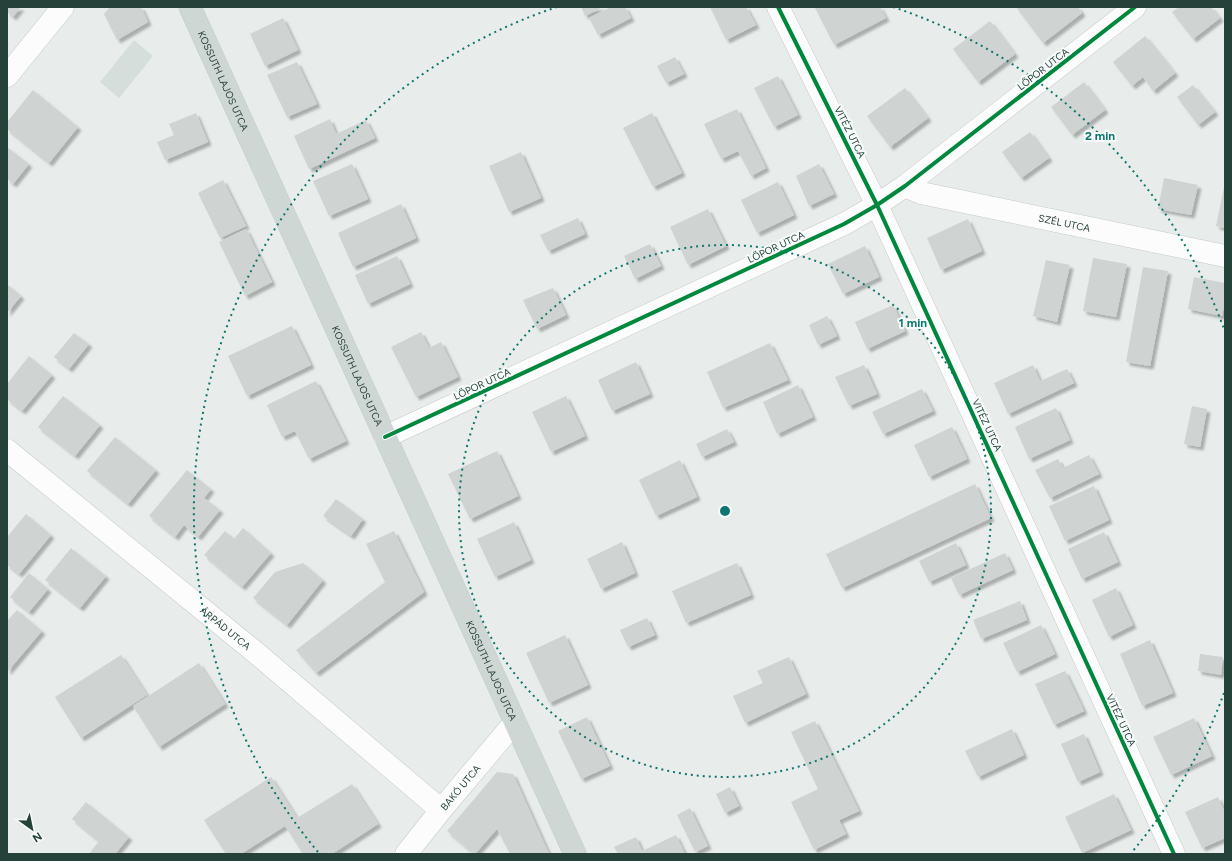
<svg xmlns="http://www.w3.org/2000/svg" width="1232" height="861" viewBox="0 0 1232 861" font-family="Figtree,sans-serif">
<style>
.built{fill:#d6dedb}
.building{fill:#cfd4d2;filter:url(#shadow)}
.lines{fill:none;stroke-linecap:round;stroke-linejoin:round}
.minor-casing{stroke:#c5cac8;stroke-width:23}
.major-casing{stroke:#c3ccc9;stroke-width:23}
.minor{stroke:#fcfcfc;stroke-width:22}
.major{stroke:#cfd7d5;stroke-width:22}
.cycleway-casing{stroke:#f7fbf9;stroke-width:6}
.cycleway{stroke:#00873e;stroke-width:4}
.ring{fill:none;stroke:#0f766e;stroke-width:2;stroke-dasharray:2 4}
.labels{text-anchor:middle;dominant-baseline:central;stroke-width:4;stroke-linejoin:round;paint-order:stroke}
.street-label{font-size:10px;fill:#24423a;stroke:#f7fbf9}
.centre{fill:#0f766e;stroke:#f7fbf9;stroke-width:2}
.ring-label{font-size:12px;text-anchor:middle;font-weight:bold;fill:#0f766e;stroke:#f7fbf9;stroke-width:4;stroke-linejoin:round;paint-order:stroke}
</style>
<defs>
<filter id="shadow"><feDropShadow dx="3.5" dy="3.5" stdDeviation="1" flood-color="#0004"/></filter>
</defs>
<rect width="100%" height="100%" fill="#e8edeb"/>
<path class="built" d="M134 40 153 56 119 98 100 82Z"/>
<path class="building" d="M7 7H21L13 17 7 12Z
M110 7H141L148 22 117 40 104 14Z
M581 7H603L585 16Z
M611 7H625L631 18 598 35 589 18Z
M710 7H746L756 25 726 40Z
M817 7H880L886 18 834 45 815 8Z
M1016 7H1078L1082 13 1043 43Z
M1179 7H1211L1220 18 1193 39 1172 12Z
M283 18 298 50 265 66 250 34Z
M990 21 1015 54 978 82 953 49Z
M1145 36 1175 73 1153 91 1143 77 1132 86 1113 62Z
M675 57 684 74 666 83 657 66Z
M297 62 317 104 287 117 267 75Z
M778 76 798 115 774 127 754 88Z
M1084 82 1105 110 1072 135 1051 107Z
M1193 85 1215 112 1198 125 1177 97Z
M905 88 928 118 890 147 867 116Z
M33 90 78 127 49 163 7 129V122Z
M737 109 766 168 751 176 738 151 721 159 704 124Z
M196 113 208 142 165 160 157 142 174 135 169 124Z
M652 113 682 173 653 187 623 128Z
M330 119 336 134 366 120 375 138 309 169 294 136Z
M1030 132 1049 158 1021 178 1002 152Z
M7 147 29 164 13 184 7 179Z
M521 152 541 198 509 212 489 166Z
M352 164 368 199 329 216 313 181Z
M819 164 834 194 809 206 796 176Z
M1164 178 1198 185 1191 215 1158 209Z
M223 180 246 226 220 238 198 193Z
M778 182 794 215 757 233 741 200Z
M1224 187H1225V228L1216 226Z
M401 204 416 238 353 267 338 233Z
M708 209 726 246 688 265 670 227Z
M578 218 585 234 548 251 540 235Z
M968 219 982 251 941 270 927 238Z
M246 229 272 282 245 296 219 242Z
M650 244 661 266 635 279 624 256Z
M865 246 879 277 843 294 828 264Z
M397 256 410 284 368 304 355 275Z
M1093 258 1127 264 1116 317 1083 311Z
M1046 260 1070 265 1057 322 1033 316Z
M1143 267 1168 271 1150 366 1126 362Z
M1194 277 1225 283V301L1222 316 1188 309Z
M7 284 21 296 7 313Z
M553 288 566 315 537 329 523 300Z
M893 305 905 331 867 349 855 322Z
M827 316 837 336 818 345 809 325Z
M292 326 311 365 247 396 228 356Z
M421 332 429 348 441 342 458 377 416 397 391 347Z
M74 333 89 344 69 369 54 357Z
M770 343 788 380 723 408 707 372Z
M29 356 52 375 22 411 7 399V384Z
M636 362 650 394 612 411 598 380Z
M864 365 877 394 849 406 835 377Z
M1033 365 1040 381 1067 369 1074 383 1008 414 994 383Z
M316 381 346 441 309 459 295 431 282 437 267 405Z
M798 385 813 417 777 434 763 402Z
M922 389 933 411 883 434 872 412Z
M63 396 100 425 75 456 38 427Z
M566 396 585 436 551 452 532 412Z
M1192 406 1207 409 1200 447 1184 444Z
M1056 408 1070 440 1029 459 1015 427Z
M952 427 967 459 929 477 914 445Z
M727 429 734 442 702 457 696 444Z
M115 437 156 470 128 504 87 471Z
M497 451 518 496 470 519 448 474Z
M1089 455 1099 474 1050 498 1035 470 1058 459 1063 468Z
M680 460 697 497 656 516 639 480Z
M187 470 211 489 204 498 220 510 198 537 184 525 175 537 149 516Z
M975 484 991 518 842 588 826 554Z
M1094 486 1109 520 1065 541 1049 506Z
M336 499 363 519 351 536 323 516Z
M26 514 51 535 19 574 7 565V537Z
M514 522 531 560 495 577 477 539Z
M243 528 271 553 242 587 204 555 225 531 234 539Z
M394 531 424 592 316 673 296 650 385 582 366 544Z
M1104 532 1118 562 1082 579 1068 549Z
M622 542 635 573 601 589 587 559Z
M956 543 966 565 929 582 919 561Z
M71 548 106 576 80 608 45 580Z
M1005 553 1013 570 959 595 951 578Z
M303 563 323 580 287 625 253 598 275 572Z
M737 563 751 595 686 623 672 591Z
M29 573 48 589 29 612 10 597Z
M1116 588 1133 625 1109 637 1092 600Z
M1020 601 1027 620 981 639 973 620Z
M17 610 42 631 8 671H7V621Z
M647 618 655 635 628 647 620 630Z
M1041 625 1055 654 1017 672 1003 643Z
M565 635 588 685 549 703 526 653Z
M1150 640 1173 693 1142 706 1120 654Z
M1200 654 1223 657 1221 675 1198 671Z
M121 655 147 695 81 738 55 697Z
M789 657 806 694 745 723 733 696 763 683 757 671Z
M199 663 225 704 159 747 133 706Z
M1065 671 1084 711 1054 725 1035 684Z
M587 717 610 766 581 779 558 731Z
M1194 718 1212 756 1171 775 1153 737Z
M815 721 859 811 839 820 846 834 814 850 791 802 818 789 791 732Z
M1012 729 1024 755 978 777 965 751Z
M1084 734 1100 772 1078 782 1061 744Z
M497 772 513 774 549 854H510L497 829 475 854H474L447 831Z
M271 777 297 818 352 784 378 824 332 854H303L285 826 241 854H226L204 820Z
M730 787 739 806 725 813 716 794Z
M1114 794 1131 830 1082 853 1065 817Z
M1218 797 1225 813V838L1202 848 1185 812Z
M86 802 129 837 115 854H89L99 841 72 819Z
M690 808 708 846 695 852 677 815Z
M676 835 685 854H618L614 847 636 837 642 851Z"/>
<g class="lines">
<defs>
<g id="minor">
<path d="M778 7 877 205 1174 854"/>
<path d="M7 76 63 7"/>
<path id="s1" d="M905 186 921 193 1225 256"/>
<path d="M385 437 844 224 877 205 905 186 1135 7"/>
<path id="s2" d="M7 450 255 652 441 810"/>
<path id="s3" d="M406 854 441 810 515 722"/>
</g>
<g id="major">
<path id="s4" d="M190 7 575 854"/>
</g>
</defs>
<use href="#minor" class="minor-casing"/>
<use href="#major" class="major-casing"/>
<use href="#minor" class="minor"/>
<use href="#major" class="major"/>
<defs>
<path id="cycleway" d="M778 7 877 205 1174 854
M385 437 844 224 877 205 905 186 1135 7"/>
</defs>
<use href="#cycleway" class="cycleway-casing"/>
<use href="#cycleway" class="cycleway"/>
</g>
<g class="ring">
<circle cx="725" cy="511" r="266"/>
<path d="M1224 693A531 531 0 0 1 1132 852M318 852A531 531 0 0 1 557 7M893 7A531 531 0 0 1 1224 329"/>
</g>
<g class="labels">
<g class="street-label">
<text transform="translate(1043 69) rotate(-38)">LŐPOR UTCA</text>
<text stroke="none"><textPath href="#s4" startOffset="81">KOSSUTH LAJOS UTCA</textPath></text>
<text transform="translate(850 132) rotate(63)">VITÉZ UTCA</text>
<text stroke="none"><textPath href="#s1" startOffset="164">SZÉL UTCA</textPath></text>
<text transform="translate(776 247) rotate(-25)">LŐPOR UTCA</text>
<text stroke="none"><textPath href="#s4" startOffset="405">KOSSUTH LAJOS UTCA</textPath></text>
<text transform="translate(482 384) rotate(-25)">LŐPOR UTCA</text>
<text transform="translate(987 425) rotate(65)">VITÉZ UTCA</text>
<text stroke="none"><textPath href="#s2" startOffset="282">ÁRPÁD UTCA</textPath></text>
<text stroke="none"><textPath href="#s4" startOffset="729">KOSSUTH LAJOS UTCA</textPath></text>
<text transform="translate(1121 720) rotate(65)">VITÉZ UTCA</text>
<text stroke="none"><textPath href="#s3" startOffset="86">BAKÓ UTCA</textPath></text>
</g>
</g>
<circle cx="725" cy="511" r="6" class="centre"/>
<g class="ring-label">
<text x="1100" y="140">2 min</text>
<text x="913" y="327">1 min</text>
</g>
<rect width="1232" height="861" fill="none" stroke="#24423a" stroke-width="16"/>
<g transform="translate(32 829) rotate(147)" stroke="#f7fbf9" stroke-width="3" paint-order="stroke">
<path d="M0-3L7 15L0 10L-7 15Z" fill="#24423a"/>
<text y="-6" font-size="11" font-weight="bold" text-anchor="middle" fill="#24423a">N</text>
</g>
</svg>
